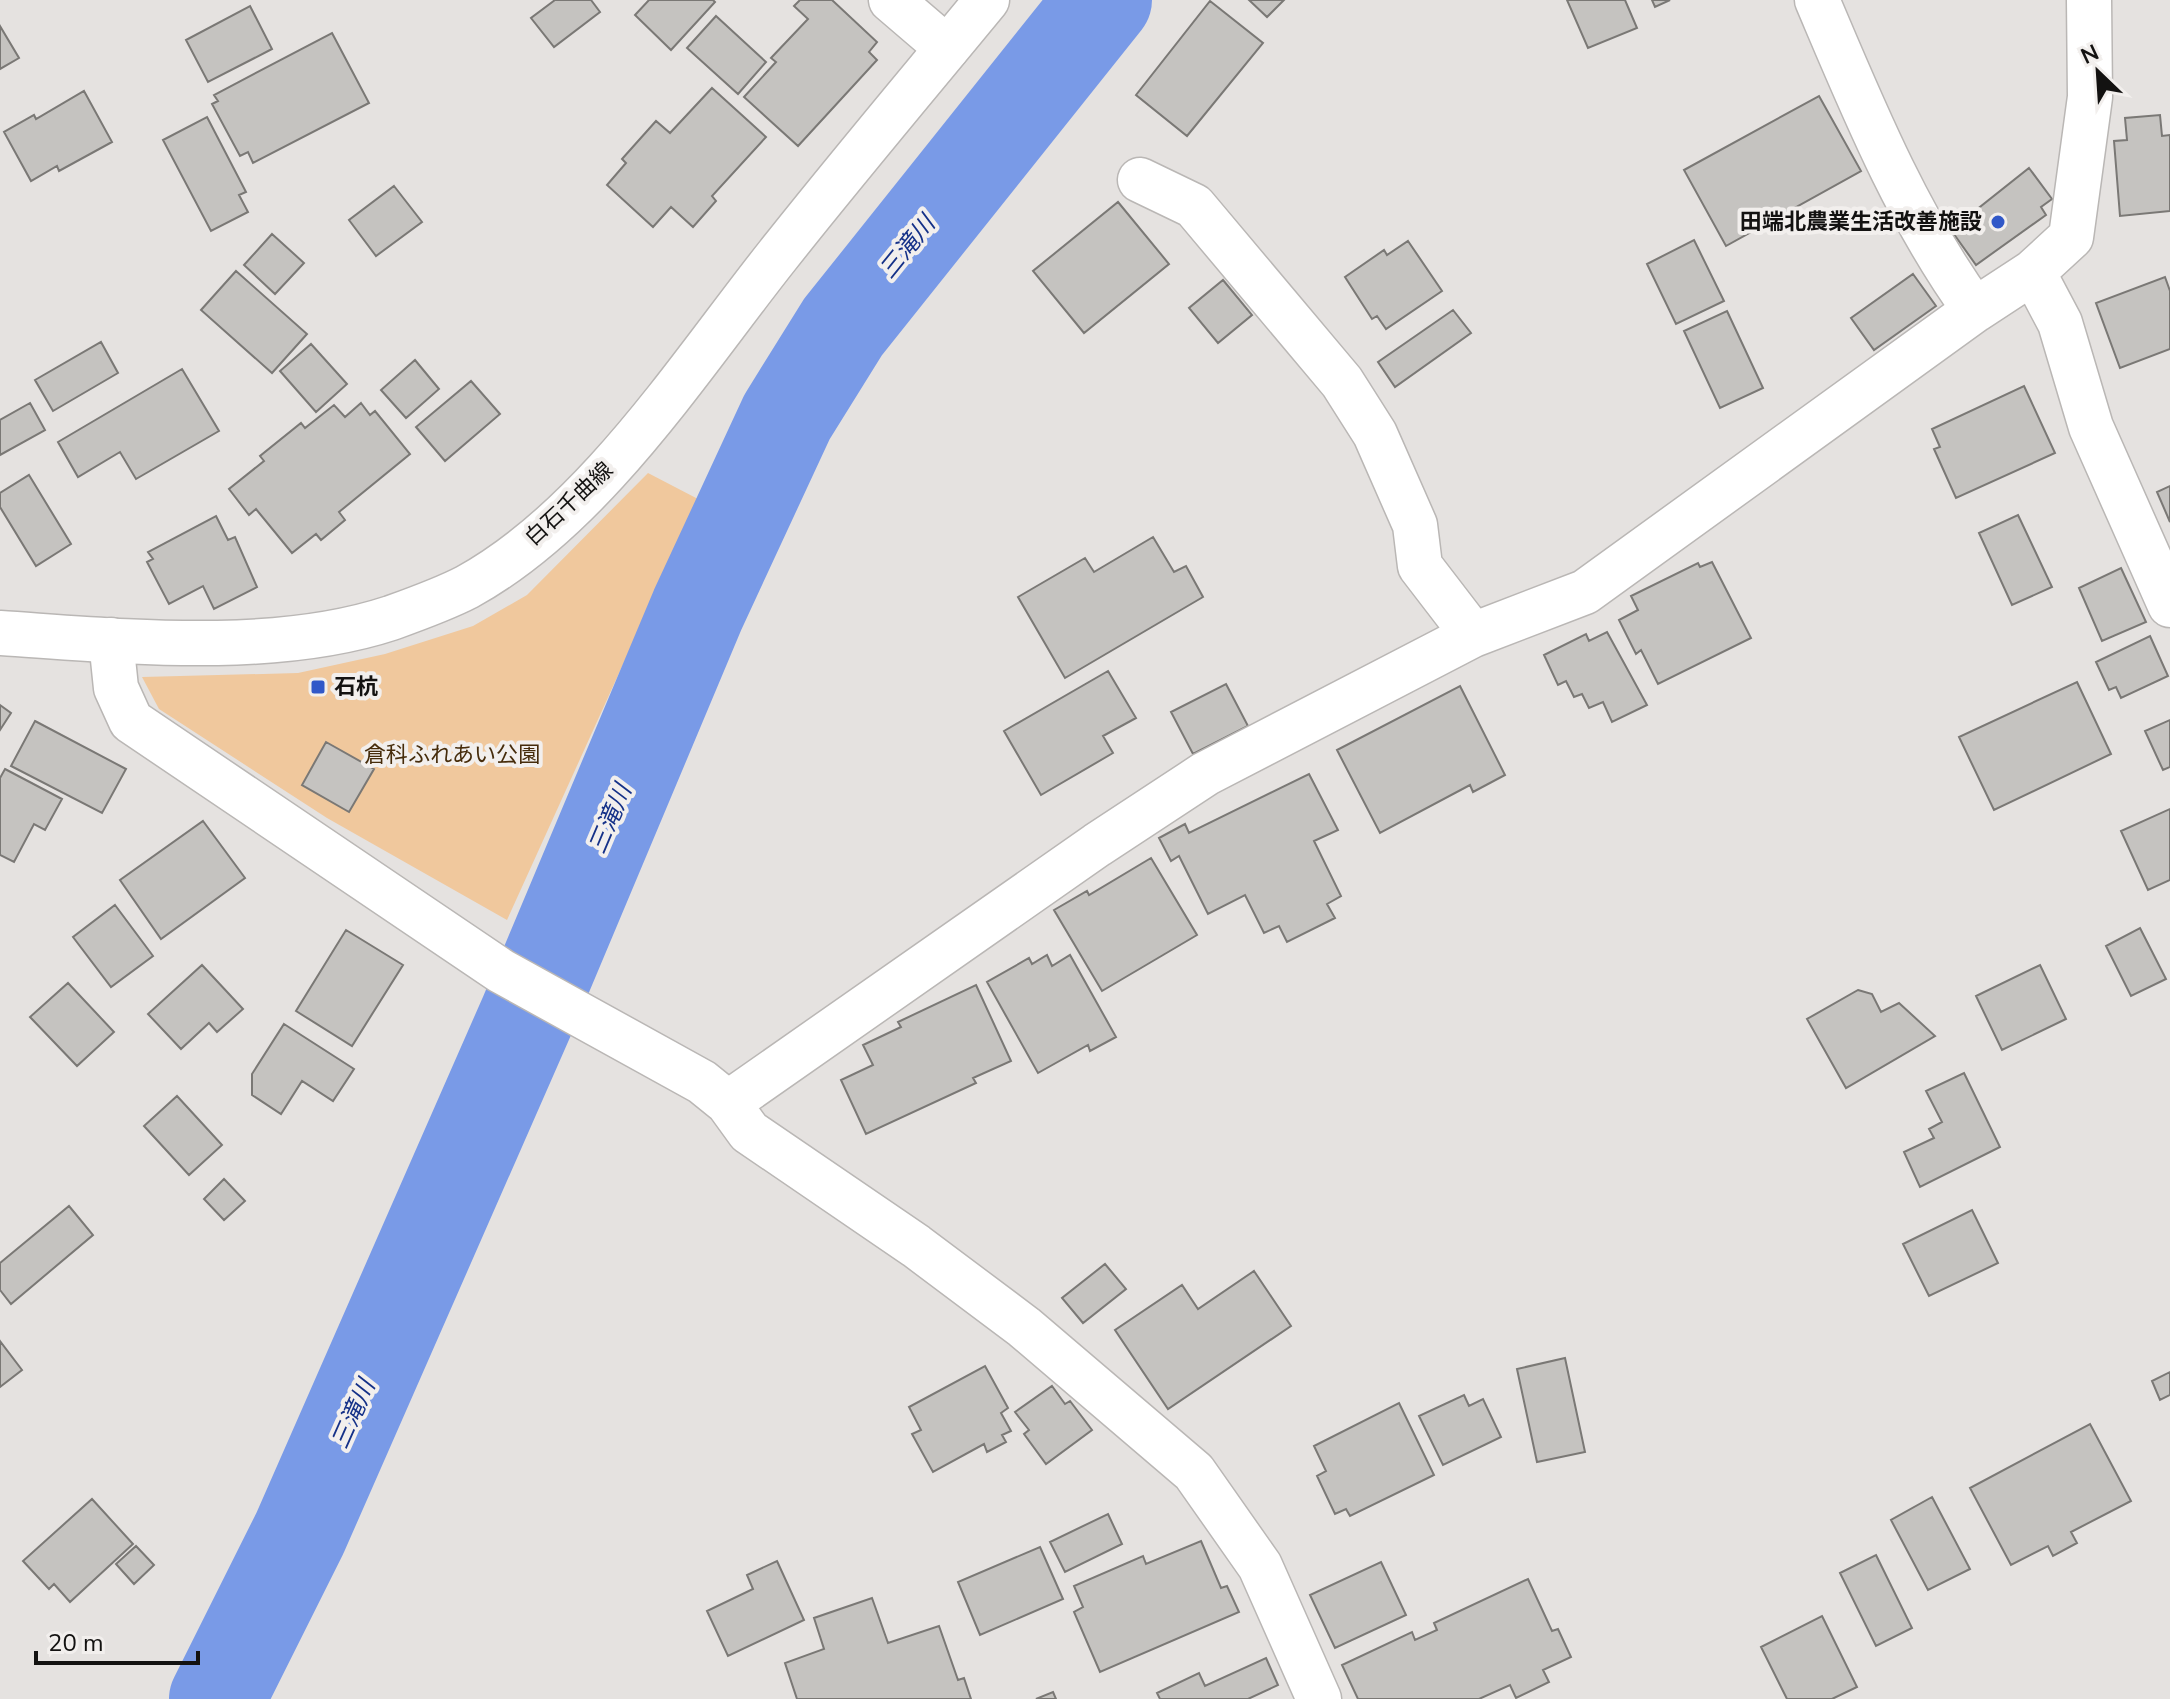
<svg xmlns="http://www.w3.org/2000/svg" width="2170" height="1699" viewBox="0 0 2170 1699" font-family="'Nunito Sans','Noto Sans JP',sans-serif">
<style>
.green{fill:#f0c89d}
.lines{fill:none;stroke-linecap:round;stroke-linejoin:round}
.river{stroke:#799ae7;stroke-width:96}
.building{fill:#c5c3c0;stroke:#7a7875;stroke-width:2}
.minor-casing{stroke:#bab7b5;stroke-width:47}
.secondary-casing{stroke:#bab7b5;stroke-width:47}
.minor{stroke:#fff;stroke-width:44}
.secondary{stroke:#fff;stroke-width:44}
.poi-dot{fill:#3158c8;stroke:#f2efed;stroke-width:3}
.labels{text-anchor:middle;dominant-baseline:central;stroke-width:8;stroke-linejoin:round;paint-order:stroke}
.poi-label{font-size:22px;font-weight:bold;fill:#131211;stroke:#f2efed;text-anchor:end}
.street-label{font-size:22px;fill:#131211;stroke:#f2efed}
.park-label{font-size:22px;fill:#462c0b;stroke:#f2efed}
.water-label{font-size:24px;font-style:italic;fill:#153188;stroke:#f2efed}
</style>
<rect width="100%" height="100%" fill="#e5e2e0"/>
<path class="green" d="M648 473 698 499 507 920 327 818 159 709 142 677 298 673 385 654 473 626 527 595Z"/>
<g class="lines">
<path class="river" d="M217 1699 300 1533 527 1016 698 609 787 417 843 327 1104 0"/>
</g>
<path class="building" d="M555 0H591L600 12 554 47 531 18Z
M649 0H713L715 2 671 50 635 15Z
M800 0H832L877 42 869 52 877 60 798 146 744 97 776 62 771 58 808 19 794 6Z
M1249 0H1284L1267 17Z
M1567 0H1625L1637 28 1588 48Z
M1652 0H1670L1655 7Z
M1210 1 1263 43 1187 136 1136 95Z
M250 6 272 49 208 82 186 40Z
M716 16 766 62 738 94 687 48Z
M0 26 19 58 0 69Z
M332 33 369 103 253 163 248 152 240 156 212 104 218 101 214 95Z
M712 88 766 137 712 196 716 201 693 227 671 207 653 227 607 185 626 163 622 159 656 121 670 133Z
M84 91 112 142 59 171 57 166 31 181 4 132 34 115 36 119Z
M1819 96 1861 171 1726 246 1684 170Z
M2160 115 2162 136 2170 135V211L2120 216 2114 141 2127 140 2125 118Z
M207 117 246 192 239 195 248 212 211 231 163 140Z
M2029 168 2052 199 2041 207 2046 215 1976 265 1951 230Z
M394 186 422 222 376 256 349 220Z
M1118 202 1169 264 1084 333 1033 271Z
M272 234 304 263 275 294 244 265Z
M1694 240 1724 301 1676 324 1647 264Z
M1408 241 1442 291 1386 329 1377 316 1372 319 1345 277 1384 250 1387 255Z
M236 271 307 334 272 373 201 310Z
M1913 274 1936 306 1874 350 1851 318Z
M2165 277 2170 291V349L2120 368 2096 303Z
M1223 280 1252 315 1218 343 1189 308Z
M1453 310 1471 333 1395 387 1378 362Z
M1727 311 1763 388 1720 408 1684 331Z
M101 342 118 373 53 411 35 380Z
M311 344 347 384 316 412 280 371Z
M415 360 439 389 406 418 381 390Z
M182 369 219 431 136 479 120 452 78 477 58 442Z
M471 381 500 414 445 461 416 427Z
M2024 386 2055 453 1956 498 1934 449 1940 447 1932 429Z
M30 403 45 430 0 455V420Z
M361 403 370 415 375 411 410 454 339 512 345 520 321 540 316 534 292 553 256 509 249 515 229 489 264 461 260 456 301 423 305 428 334 405 345 417Z
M29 475 71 544 36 566 0 507V493Z
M2170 486V522L2157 492Z
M2018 515 2052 587 2012 605 1979 533Z
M216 516 228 540 235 537 257 587 214 609 203 586 169 604 147 562 153 559 148 552Z
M1153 537 1174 572 1186 566 1203 597 1065 678 1018 597 1085 558 1094 572Z
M1712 562 1751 638 1658 684 1641 650 1636 654 1619 620 1638 610 1631 596 1698 563 1700 567Z
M2121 568 2146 622 2102 641 2079 588Z
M1607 632 1647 705 1612 722 1603 702 1589 708 1582 694 1574 697 1566 681 1558 685 1544 655 1586 634 1589 641Z
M2150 636 2168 676 2121 698 2116 687 2109 690 2096 662Z
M1108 671 1136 718 1103 736 1113 753 1041 795 1004 731Z
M2077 682 2111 754 1994 810 1959 737Z
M1226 684 1248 726 1193 754 1171 712Z
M1460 686 1505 775 1473 792 1470 785 1380 833 1337 750Z
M0 705 11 713 0 730Z
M2170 720V767L2163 770 2145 731Z
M35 721 126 769 102 813 11 766Z
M326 742 374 769 349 812 302 785Z
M5 769 62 799 45 830 34 824 14 862 0 855V778Z
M1309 774 1338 830 1314 841 1341 896 1327 904 1335 918 1287 942 1279 926 1264 933 1245 895 1208 914 1179 856 1171 861 1159 838 1185 824 1189 833Z
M2170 809V880L2148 890 2121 831Z
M203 821 245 878 161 939 120 880Z
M1151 858 1197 935 1102 991 1054 910 1087 891 1089 895Z
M115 905 153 956 111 987 73 937Z
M2140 928 2166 979 2131 996 2106 946Z
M346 930 403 965 352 1046 296 1011Z
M1047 955 1052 966 1070 955 1116 1037 1090 1051 1088 1045 1038 1073 987 982 1029 958 1032 964Z
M202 965 243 1009 217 1032 209 1023 181 1049 148 1014Z
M2040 965 2066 1019 2002 1050 1976 996Z
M68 983 114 1032 77 1066 30 1017Z
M976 985 1011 1061 973 1078 976 1083 866 1134 841 1080 873 1065 863 1045 901 1027 898 1022Z
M1858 990 1872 994 1881 1012 1899 1003 1935 1036 1846 1088 1807 1019Z
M284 1024 354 1069 333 1101 302 1081 281 1114 252 1095V1074Z
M1964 1073 2000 1147 1920 1187 1904 1152 1934 1138 1929 1129 1942 1122 1926 1091Z
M177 1096 222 1145 189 1175 144 1126Z
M224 1179 245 1201 224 1220 204 1199Z
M69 1206 93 1235 11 1304 0 1290V1263Z
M1972 1210 1998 1263 1929 1296 1903 1244Z
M1105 1264 1126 1289 1083 1323 1062 1298Z
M1254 1271 1291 1326 1168 1409 1115 1330 1182 1285 1198 1309Z
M0 1341 22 1370 0 1387Z
M1565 1358 1585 1452 1537 1462 1517 1369Z
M985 1366 1008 1408 1001 1413 1011 1431 1002 1435 1006 1442 987 1452 984 1444 933 1472 912 1434 921 1430 909 1407Z
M2170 1372V1395L2160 1400 2152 1381Z
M1052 1386 1065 1404 1070 1401 1092 1430 1046 1464 1024 1434 1029 1430 1015 1412Z
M1464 1395 1469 1406 1483 1399 1501 1437 1443 1465 1419 1416Z
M1399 1403 1434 1475 1350 1516 1346 1509 1335 1514 1317 1476 1326 1471 1314 1446Z
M2090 1424 2131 1501 2071 1532 2077 1543 2053 1556 2048 1546 2011 1565 1970 1488Z
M1932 1497 1970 1569 1928 1590 1891 1520Z
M92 1499 133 1544 70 1602 54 1584 49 1589 23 1561Z
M1108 1514 1122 1544 1065 1572 1050 1542Z
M1201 1541 1221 1588 1227 1586 1239 1612 1100 1672 1074 1612 1083 1607 1074 1586 1143 1556 1146 1564Z
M136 1546 154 1565 134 1584 116 1564Z
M1040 1547 1063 1599 980 1635 958 1582Z
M1876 1555 1912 1628 1876 1646 1840 1573Z
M777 1561 804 1620 728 1656 707 1611 753 1589 747 1575Z
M1381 1562 1406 1615 1335 1648 1310 1595Z
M1528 1579 1552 1631 1558 1629 1571 1657 1543 1670 1549 1682 1516 1698 1510 1685 1479 1699H1358L1342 1665 1412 1632 1415 1640 1437 1630 1434 1623Z
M872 1598 888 1643 939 1626 958 1680 964 1678 971 1699H797L785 1663 824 1649 814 1618Z
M1822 1616 1857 1687 1832 1699H1787L1761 1647Z
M1266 1658 1278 1685 1248 1699H1160L1157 1693 1199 1673 1205 1686Z
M1053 1692 1056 1699H1036Z"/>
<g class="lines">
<defs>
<path id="minor" d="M891 0 947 48
M1817 0C1862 106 1907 217 1975 310
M1140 180 1194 206 1342 382 1375 434 1415 525 1420 566 1473 635
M2033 272 2060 323 2091 427 2170 605
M111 640 116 688 131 721 501 971 702 1082 728 1103 749 1132 916 1246 1024 1327 1194 1472 1260 1566 1319 1699
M728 1103 1097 845 1205 774 1473 635 1585 592 1975 310 2033 272 2071 237 2090 97 2089 0"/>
<path id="secondary" d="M0 633C122 641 273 657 391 618 416 609 444 599 467 587 594 517 689 367 778 255 846 169 917 85 987 0"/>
</defs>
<use href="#minor" class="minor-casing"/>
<use href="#secondary" class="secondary-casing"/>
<use href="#minor" class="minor"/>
<use href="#secondary" class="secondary"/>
</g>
<g class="poi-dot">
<circle cx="1998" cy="222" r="8"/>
<rect x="310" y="679" width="16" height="16" rx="4"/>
</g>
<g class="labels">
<g class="poi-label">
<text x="1982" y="222">田端北農業生活改善施設</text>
<text x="334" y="687" text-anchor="start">石杭</text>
</g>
<g class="street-label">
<text transform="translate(569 504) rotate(-43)">白石千曲線</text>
</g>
<g class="park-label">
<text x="452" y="755">倉科ふれあい公園</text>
</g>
<g class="water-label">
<text transform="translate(907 247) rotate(-51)">三滝川</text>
<text transform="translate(610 819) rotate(-67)">三滝川</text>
<text transform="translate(353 1414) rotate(-66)">三滝川</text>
</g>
</g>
<g transform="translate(2098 72) rotate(335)" stroke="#f2efed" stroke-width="6" paint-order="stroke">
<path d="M0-6L14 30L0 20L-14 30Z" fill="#131211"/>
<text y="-12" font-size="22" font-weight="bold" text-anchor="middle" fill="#131211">N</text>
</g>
<path d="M36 1651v12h162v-12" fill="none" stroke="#131211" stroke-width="4"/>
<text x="48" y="1651" font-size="24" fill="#131211" stroke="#f2efed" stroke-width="6" paint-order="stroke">20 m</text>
</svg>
